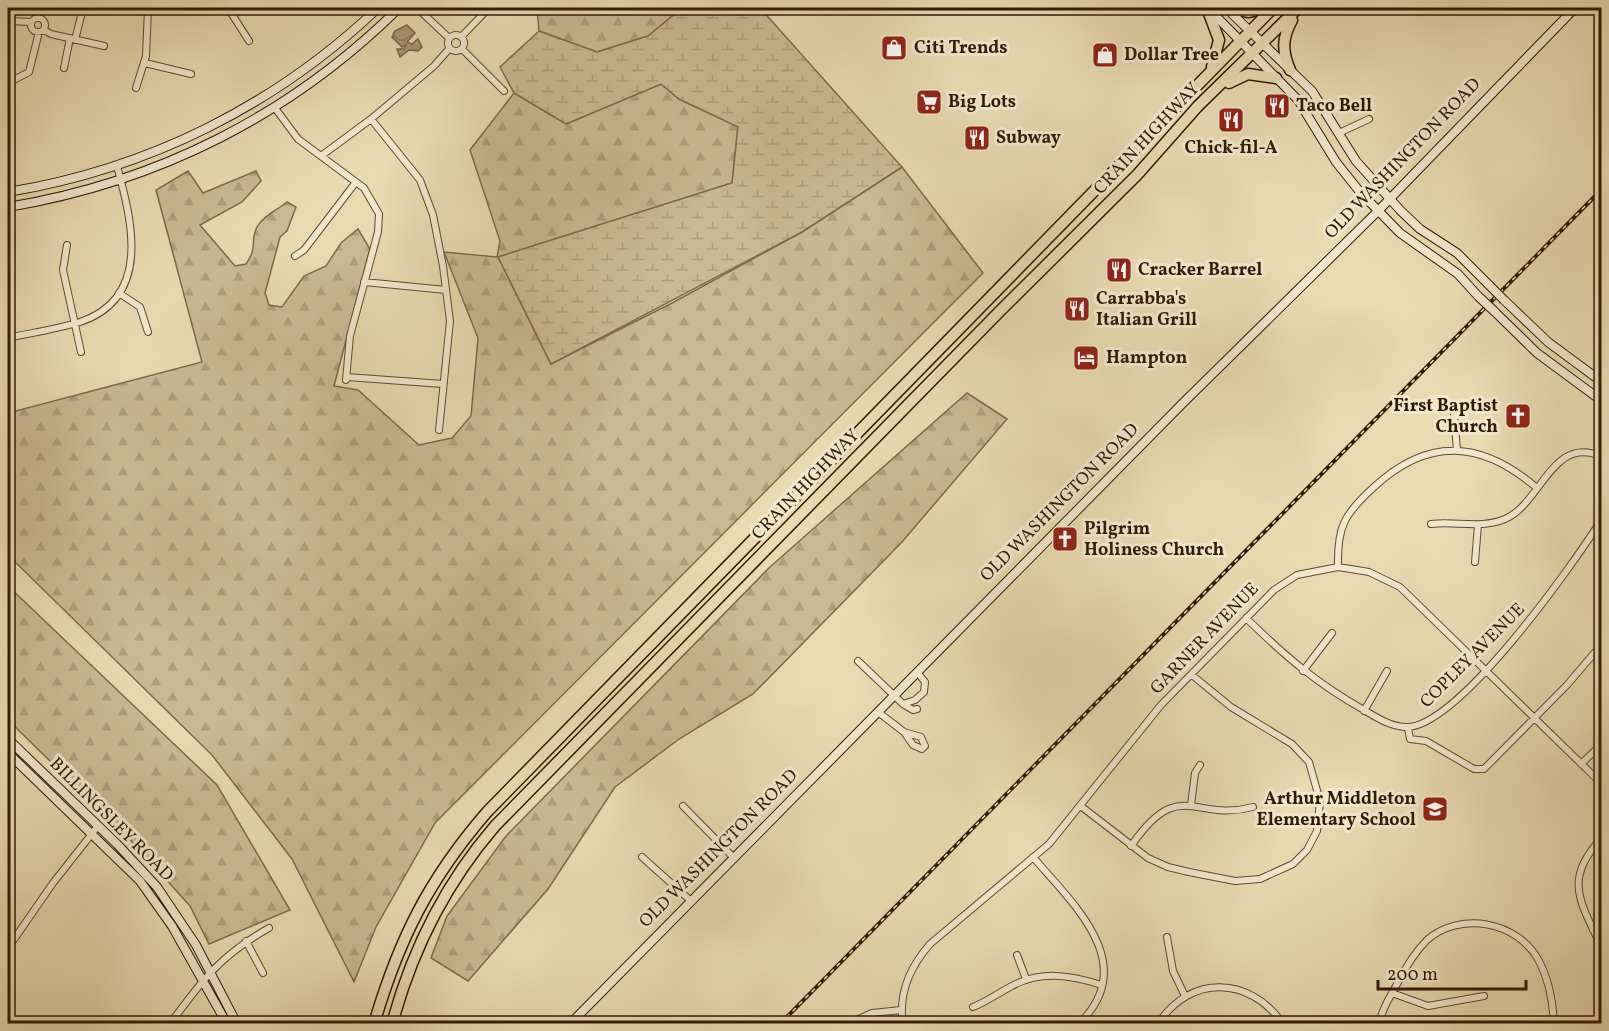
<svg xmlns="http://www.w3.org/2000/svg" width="1609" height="1031" viewBox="0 0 1609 1031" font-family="Vollkorn,serif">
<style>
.forest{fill:url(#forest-firs);stroke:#7e6a4e;stroke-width:1.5}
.wetland{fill:url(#wetland-marsh);stroke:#7e6a4e;stroke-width:1.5}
.water{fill:url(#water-waves);stroke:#7b664a;stroke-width:1.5}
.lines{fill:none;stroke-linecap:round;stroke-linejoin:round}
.street-casing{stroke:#604a31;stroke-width:8}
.secondary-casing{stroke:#331a06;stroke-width:10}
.highway-casing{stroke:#331a06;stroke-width:13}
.street{stroke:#f1e7cd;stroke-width:6}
.secondary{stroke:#f1e7cd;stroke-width:8}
.highway{stroke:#e9dab2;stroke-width:10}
.rail-casing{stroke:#331a06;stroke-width:4}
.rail{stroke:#f1e7cd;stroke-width:1.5;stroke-dasharray:4.5;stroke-linecap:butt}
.secondary-bridge-casing{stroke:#331a06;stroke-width:10;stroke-linecap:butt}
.secondary-bridge{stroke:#f1e7cd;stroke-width:8}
.labels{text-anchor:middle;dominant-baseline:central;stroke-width:6;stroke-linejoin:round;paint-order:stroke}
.poi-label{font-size:18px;font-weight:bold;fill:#331a06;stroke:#f1e7cd;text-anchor:start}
.street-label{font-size:18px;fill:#331a06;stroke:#f1e7cd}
</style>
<defs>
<pattern id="forest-firs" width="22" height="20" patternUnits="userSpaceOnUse" patternTransform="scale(1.5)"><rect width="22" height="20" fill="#cab995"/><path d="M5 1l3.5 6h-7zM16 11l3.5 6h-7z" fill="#ae9e7f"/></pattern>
<pattern id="wetland-marsh" width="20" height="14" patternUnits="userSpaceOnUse" patternTransform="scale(1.5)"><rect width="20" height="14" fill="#cab995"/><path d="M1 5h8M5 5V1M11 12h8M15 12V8" fill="none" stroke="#ae9e7f"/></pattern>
<pattern id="water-waves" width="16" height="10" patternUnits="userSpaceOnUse" patternTransform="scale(1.5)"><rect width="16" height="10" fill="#ab9978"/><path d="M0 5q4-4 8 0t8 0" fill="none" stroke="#8c7c60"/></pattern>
</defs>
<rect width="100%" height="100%" fill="#e9dab2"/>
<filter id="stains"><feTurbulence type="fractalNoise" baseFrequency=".00333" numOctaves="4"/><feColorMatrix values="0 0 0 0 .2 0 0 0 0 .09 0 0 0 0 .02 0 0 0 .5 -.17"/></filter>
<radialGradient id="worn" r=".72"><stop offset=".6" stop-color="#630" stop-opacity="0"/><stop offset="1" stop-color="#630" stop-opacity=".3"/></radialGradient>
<path class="forest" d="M537 8H682L648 36 597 52 539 31Z
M661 84 679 99 738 126 732 183 498 257 551 364 674 302 802 232 902 167 983 273 435 823 376 927 354 982 292 859 212 755 8 555V413L202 362 156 190 188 171 203 193 256 171 261 181 242 202 200 225 235 266 246 264C258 248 250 240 257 227 263 216 277 210 287 202L296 207 287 231 280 237 265 293 269 305 282 307 304 276 326 266 341 243 358 229 370 249 334 386 358 390 419 445 452 438 471 416 478 338 444 252 497 257 500 241 470 150 514 93 566 124Z
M967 393 1007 419 902 542 753 694 679 739 615 787 548 889 468 981 431 958 447 916 506 836 770 567Z
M8 586 217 785 290 910 209 944 190 906 126 835 8 720Z"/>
<path class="wetland" d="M682 8H760L902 167 802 232 551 364 498 257 732 183 738 127 679 99 661 84 566 124 514 93 500 67 539 31 597 52 648 36Z"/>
<path class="water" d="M407 25 415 33 407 42 412 44 418 39 422 47 418 51 409 50 400 57 397 49H404L406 45 402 47 392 37 395 31Z"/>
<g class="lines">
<defs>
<path id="street" d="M228 8 249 41
M417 8 449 38
M31 25a7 7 0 1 1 14 0a7 7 0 1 1-14 0Z
M8 21 31 22
M44 30 51 34 104 46
M448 43a8 8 0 1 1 16 0a8 8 0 1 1-16 0Z
M461 37 489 8
M75 40 83 8
M462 49 504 91
M145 63 191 74
M64 68 70 38
M8 83 29 72 39 32
M136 88 146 56 148 8
M275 108 298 139 364 188 379 214 378 232 350 336 346 380
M371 119 420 180 433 215 443 266 450 321 439 430
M1339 133 1369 119
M321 156 371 119 434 66 449 49
M67 245 63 270 81 352
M295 256 304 250 356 182
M364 282 446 290
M119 293 140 307 148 332
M8 338C31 333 57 329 80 322 152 298 132 221 117 166
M347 377 443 384
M1454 414 1457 450
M1431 524C1456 521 1481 529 1505 519 1541 504 1553 433 1602 457
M1475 562 1478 525
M1338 567C1337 527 1344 514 1374 487 1429 436 1482 441 1537 488
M1246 618C1285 656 1316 683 1364 710 1377 718 1390 726 1405 727 1457 730 1574 563 1602 519
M858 661 903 704 915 700 924 692 925 682 917 672
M1303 671 1332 633
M903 704 913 710 917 709
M1364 711 1387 671
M878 712 904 732
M1408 728 1410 739 1426 741 1474 769H1484L1567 685 1602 644
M904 732 921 737 925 746 922 749 913 745Z
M1581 764 1602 744
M1191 805 1195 773 1200 765
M683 806 734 858
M1082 807 1148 858 1168 867 1189 872 1235 881 1260 879 1293 864 1307 850 1317 831 1320 801 1309 762 1292 744 1231 707 1192 675
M1602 838C1562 879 1581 903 1602 948
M1131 846C1180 775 1194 823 1253 807
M642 857 691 901
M1033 857C1073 904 1141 964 1079 1024
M1593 930 1602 926
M1167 937 1173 971 1185 996
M246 941 263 973
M8 948 53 883 98 826
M1017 955 1026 979
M1392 993 1428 1006 1484 996
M973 1007C986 1002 997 994 1010 987 1040 970 1070 975 1102 985
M170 1024C202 980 221 955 269 928
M848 1024 872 1013 901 1010
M903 1024C898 993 910 967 930 944L1049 844 1161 705 1274 590 1297 575 1338 567 1369 572 1400 587 1602 784
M1158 1024C1190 974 1250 976 1283 1024
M1379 1024C1382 1010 1389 998 1396 986 1404 970 1414 953 1427 940 1460 911 1518 921 1539 961 1549 980 1553 1003 1554 1024"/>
<path id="secondary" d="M1208 8 1298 100 1336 162 1360 192 1400 233 1458 274 1478 296
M1226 8 1312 91 1356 161 1400 210 1420 229 1457 253 1489 285
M8 192C148 169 275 106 378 8
M8 207C158 182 291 115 399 8
M1504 300 1548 342 1602 382
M1494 311 1537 353 1602 401
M8 739 117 844 157 887 196 945 237 1024
M8 753 140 881 172 926 227 1024
M570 1024 1184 402 1378 211 1575 8"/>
<path id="highway" d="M1207 8 1219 40 1212 67
M1228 8 1249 12 1266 8
M1290 70C1282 51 1282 38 1292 20
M1229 83 1248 74 1276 78
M374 1024C399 939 429 879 487 812L1273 8
M392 1024C412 950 445 884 495 826L1000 311 1137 175 1198 106 1298 8"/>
</defs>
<use href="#street" class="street-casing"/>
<use href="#secondary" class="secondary-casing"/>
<use href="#highway" class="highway-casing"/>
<use href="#street" class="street"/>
<use href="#secondary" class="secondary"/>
<use href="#highway" class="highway"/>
<defs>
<path id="rail" d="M780 1024 1602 189"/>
</defs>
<use href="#rail" class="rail-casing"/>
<use href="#rail" class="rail"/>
<defs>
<path id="secondary-bridge" d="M1489 285 1504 300
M1478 296 1494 311"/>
</defs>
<use href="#secondary-bridge" class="secondary-bridge-casing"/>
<use href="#secondary-bridge" class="secondary-bridge"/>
</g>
<defs>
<symbol id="shop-square" viewBox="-11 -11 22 22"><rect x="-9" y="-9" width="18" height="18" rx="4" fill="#8f2418" stroke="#f1e7cd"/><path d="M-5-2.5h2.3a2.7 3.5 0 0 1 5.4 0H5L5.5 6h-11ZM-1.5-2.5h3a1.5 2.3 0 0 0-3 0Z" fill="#fff"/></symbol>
<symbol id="supermarket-square" viewBox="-11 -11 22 22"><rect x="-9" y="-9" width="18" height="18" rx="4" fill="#8f2418" stroke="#f1e7cd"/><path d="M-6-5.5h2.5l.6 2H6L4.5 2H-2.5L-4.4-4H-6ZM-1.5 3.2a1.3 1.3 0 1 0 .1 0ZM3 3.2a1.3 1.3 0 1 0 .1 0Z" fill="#fff"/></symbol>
<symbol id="restaurant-square" viewBox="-11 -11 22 22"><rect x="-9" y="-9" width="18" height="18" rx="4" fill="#8f2418" stroke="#f1e7cd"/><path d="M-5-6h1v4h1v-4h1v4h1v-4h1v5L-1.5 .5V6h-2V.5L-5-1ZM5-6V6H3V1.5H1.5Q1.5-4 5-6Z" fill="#fff"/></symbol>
<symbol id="hotel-square" viewBox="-11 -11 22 22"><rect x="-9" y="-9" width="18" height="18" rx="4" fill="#8f2418" stroke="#f1e7cd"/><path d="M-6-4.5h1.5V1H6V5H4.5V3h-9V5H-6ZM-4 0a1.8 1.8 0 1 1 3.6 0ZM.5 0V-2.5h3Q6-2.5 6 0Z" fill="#fff"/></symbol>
<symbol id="church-square" viewBox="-11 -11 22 22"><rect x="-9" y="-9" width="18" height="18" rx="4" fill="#8f2418" stroke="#f1e7cd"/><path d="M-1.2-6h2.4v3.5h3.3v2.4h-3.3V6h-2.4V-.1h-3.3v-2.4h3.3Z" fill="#fff"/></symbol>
<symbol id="school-square" viewBox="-11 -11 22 22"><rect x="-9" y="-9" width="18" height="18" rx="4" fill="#8f2418" stroke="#f1e7cd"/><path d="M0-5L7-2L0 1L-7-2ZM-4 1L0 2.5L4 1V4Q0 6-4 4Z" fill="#fff"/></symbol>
</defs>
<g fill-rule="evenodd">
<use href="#shop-square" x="879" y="33" width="30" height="30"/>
<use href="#shop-square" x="1090" y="40" width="30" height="30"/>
<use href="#supermarket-square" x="914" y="87" width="30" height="30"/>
<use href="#restaurant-square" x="1262" y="91" width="30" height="30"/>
<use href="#restaurant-square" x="1216" y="105" width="30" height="30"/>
<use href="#restaurant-square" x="962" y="123" width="30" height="30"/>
<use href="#restaurant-square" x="1104" y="255" width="30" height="30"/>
<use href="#restaurant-square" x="1062" y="294" width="30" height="30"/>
<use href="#hotel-square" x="1071" y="343" width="30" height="30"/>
<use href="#church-square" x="1503" y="401" width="30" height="30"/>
<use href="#church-square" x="1050" y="524" width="30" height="30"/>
<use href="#school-square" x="1420" y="794" width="30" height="30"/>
</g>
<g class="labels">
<g class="poi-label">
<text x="914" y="48">Citi Trends</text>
<text x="1124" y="55">Dollar Tree</text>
<text x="948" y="102">Big Lots</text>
<text x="1296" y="106">Taco Bell</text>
<text x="996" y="138">Subway</text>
<text x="1231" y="148" text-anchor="middle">Chick-fil-A</text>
<text x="1138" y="270">Cracker Barrel</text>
<text x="1096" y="299">Carrabba's<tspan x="1096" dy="21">Italian Grill</tspan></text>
<text x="1106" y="358">Hampton</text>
<text x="1498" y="406" text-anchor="end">First Baptist<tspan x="1498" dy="21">Church</tspan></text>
<text x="1084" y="529">Pilgrim<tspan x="1084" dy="21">Holiness Church</tspan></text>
<text x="1416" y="799" text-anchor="end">Arthur Middleton<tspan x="1416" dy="21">Elementary School</tspan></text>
</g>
<g class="street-label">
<text transform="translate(1147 139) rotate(-47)">CRAIN HIGHWAY</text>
<text transform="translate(1403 159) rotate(-46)">OLD WASHINGTON ROAD</text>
<text transform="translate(806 485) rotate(-46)">CRAIN HIGHWAY</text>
<text transform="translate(1060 503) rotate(-45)">OLD WASHINGTON ROAD</text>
<text transform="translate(1205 639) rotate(-46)">GARNER AVENUE</text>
<text transform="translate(1473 656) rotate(-45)">COPLEY AVENUE</text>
<text transform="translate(111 820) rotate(45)">BILLINGSLEY ROAD</text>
<text transform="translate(719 849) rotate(-45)">OLD WASHINGTON ROAD</text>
</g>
</g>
<rect width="1609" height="1031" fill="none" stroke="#e9dab2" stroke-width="30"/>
<rect x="9" y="9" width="1591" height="1013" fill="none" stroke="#331a06" stroke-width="3"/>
<rect x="15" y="15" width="1579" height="1001" fill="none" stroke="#331a06" stroke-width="1.5"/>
<path d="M1378 980v9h148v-9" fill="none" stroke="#331a06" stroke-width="3"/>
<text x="1387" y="980" font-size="18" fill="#331a06" stroke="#f1e7cd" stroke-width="4.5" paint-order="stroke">200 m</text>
<rect width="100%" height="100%" filter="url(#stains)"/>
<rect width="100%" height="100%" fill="url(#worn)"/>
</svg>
